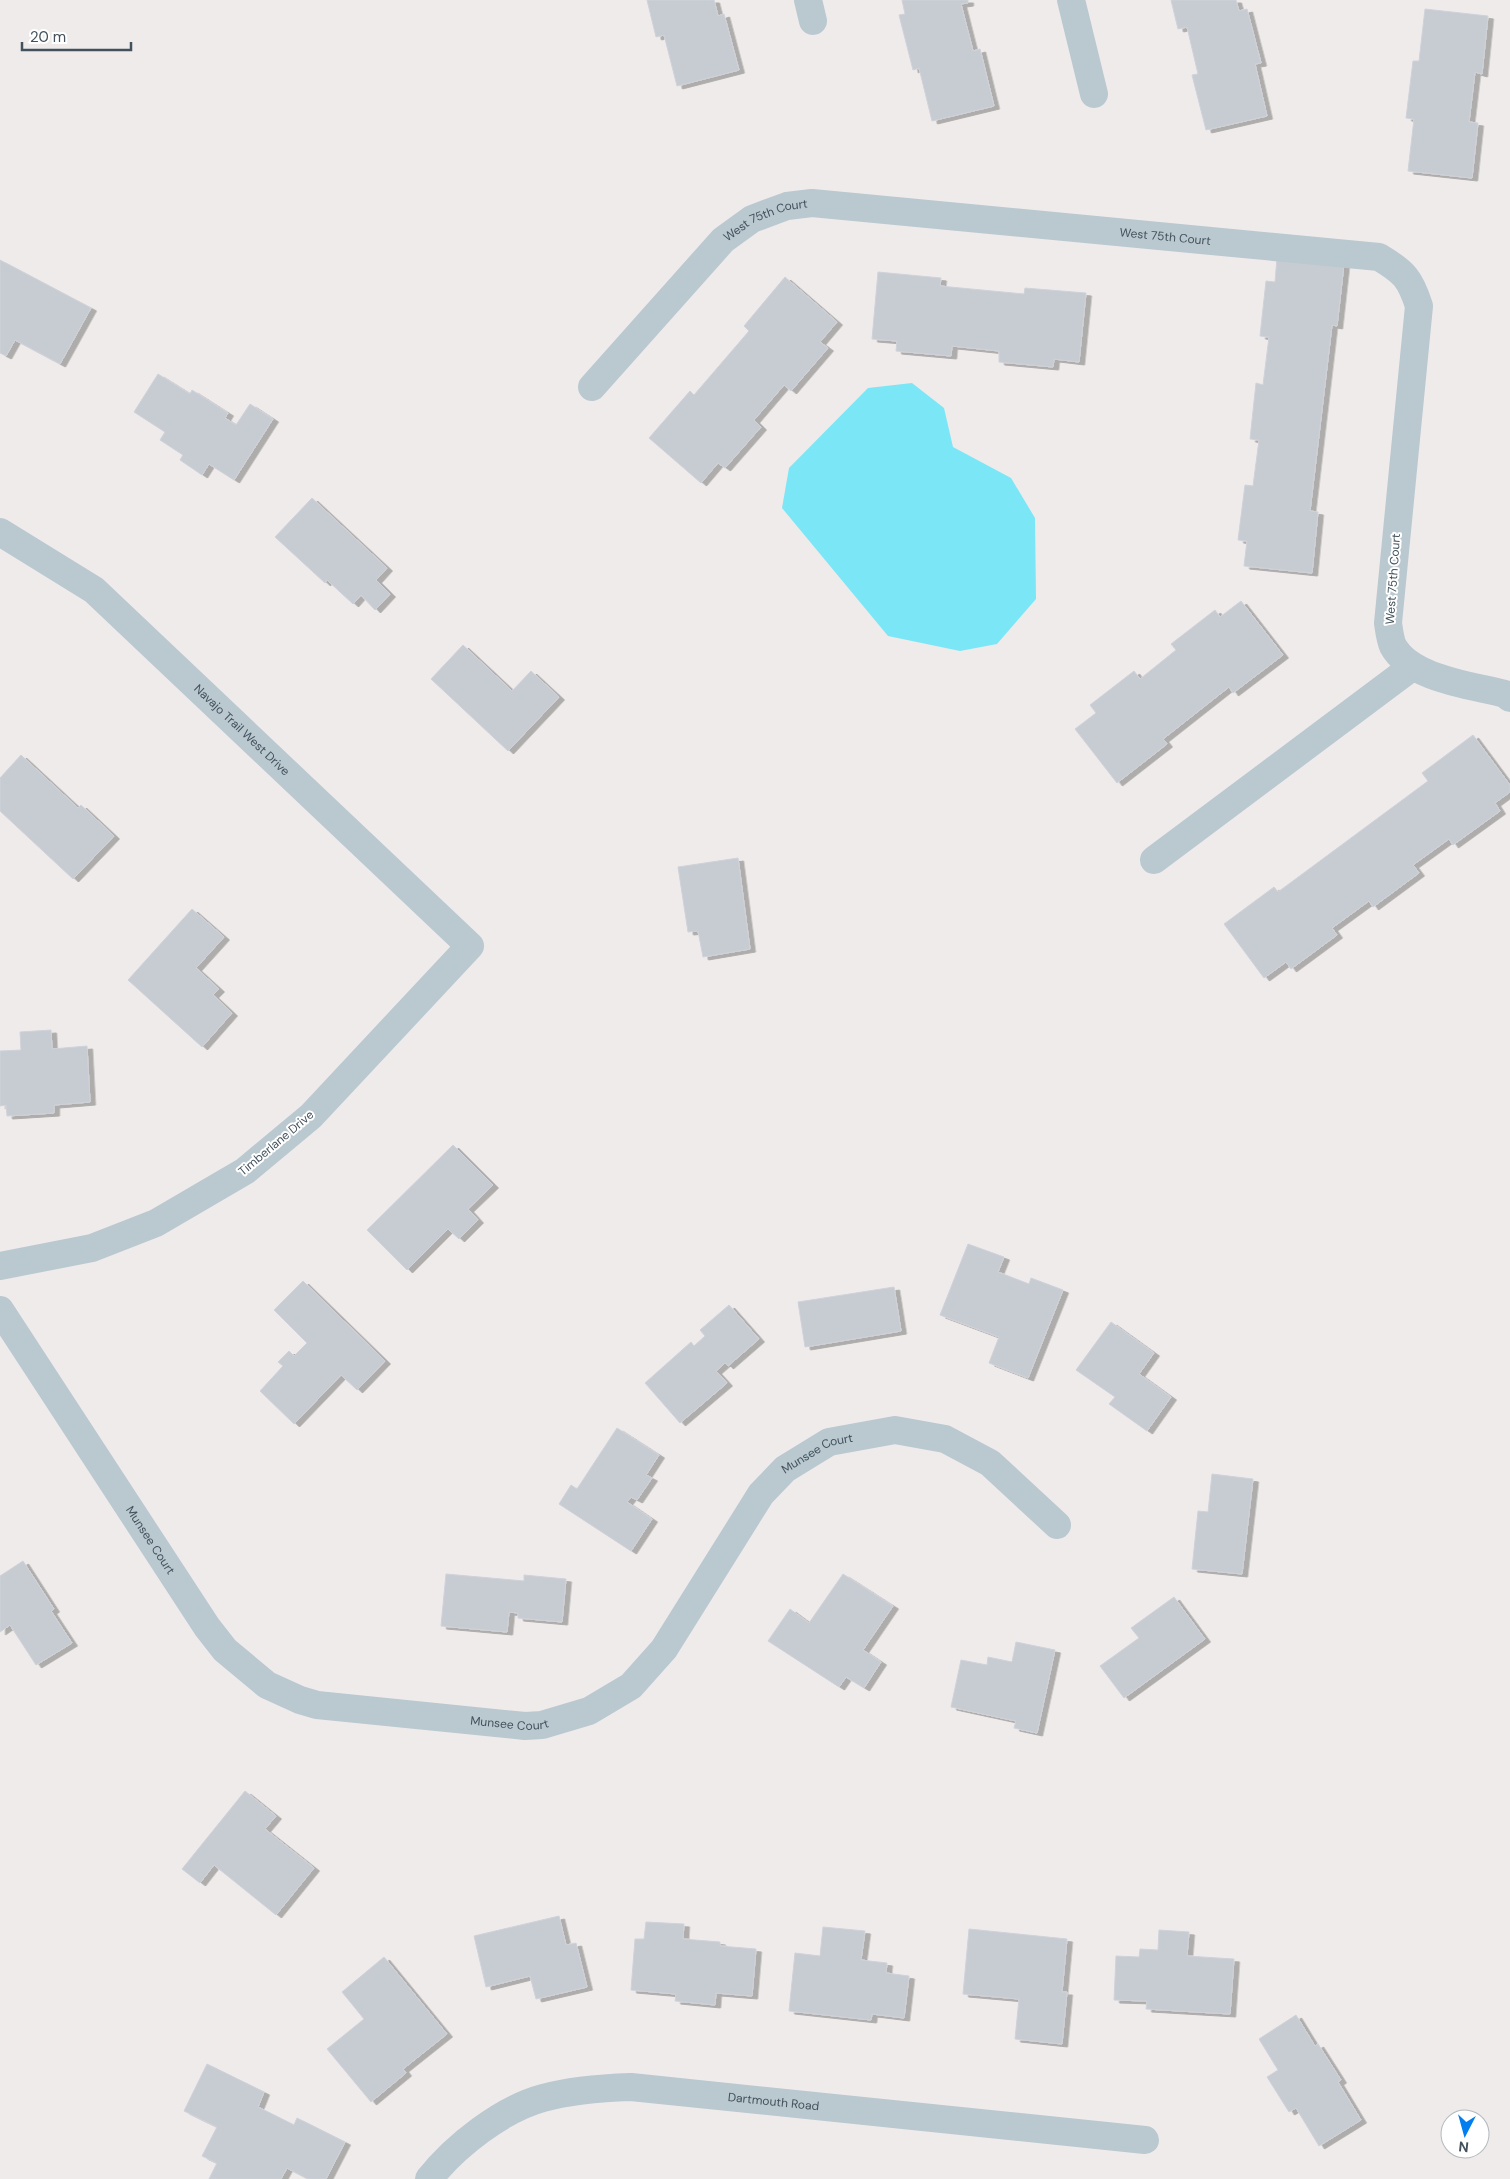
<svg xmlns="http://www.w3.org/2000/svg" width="1510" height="2179" viewBox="0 0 1510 2179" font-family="'DM Sans',sans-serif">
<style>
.water{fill:#7ae6f6}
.building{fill:#c7ccd2;stroke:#cfd2d9;filter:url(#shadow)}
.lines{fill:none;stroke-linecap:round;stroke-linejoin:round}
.minor{stroke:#bac8d0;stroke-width:28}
.labels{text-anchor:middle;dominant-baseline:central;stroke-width:4;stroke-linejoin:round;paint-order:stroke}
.street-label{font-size:12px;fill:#42515b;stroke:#fff}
</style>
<defs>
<filter id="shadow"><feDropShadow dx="5.5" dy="3" stdDeviation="0" flood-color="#0004"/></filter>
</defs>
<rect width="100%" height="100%" fill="#efebeb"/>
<path class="water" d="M912 383 944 408 953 447 1011 478 1035 518 1036 599 997 644 960 651 888 636 782 508 789 468 868 388Z"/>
<path class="building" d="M647 0H714L718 16 724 14 739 70 677 86 664 35 656 37Z
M902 0H968V3L961 4 973 51 980 49 994 106 932 121 919 68 913 70 899 15 905 14Z
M1171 0H1236L1239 11 1247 9 1261 63 1255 64 1267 116 1206 130 1192 75 1198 74 1187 27 1178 29Z
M1425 9 1488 16 1482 74 1475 72 1469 122 1478 123 1472 178 1408 171 1414 119 1406 118 1413 61H1419Z
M1277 257 1344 264 1337 326 1332 325 1310 511 1318 512 1312 573 1244 566 1247 541 1238 540 1245 485 1253 486 1259 440 1250 439 1256 383 1263 385 1269 337 1260 336 1266 281 1275 282Z
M0 260 91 308 60 364 15 340 6 356 0 353Z
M878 272 941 278 940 286 1024 294 1025 288 1086 293 1079 362 1054 359 1053 367 999 362V351L952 346 951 356 896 351 897 341 872 339Z
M785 277 837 322 820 342 828 348 791 391 784 385 754 420 761 427 725 468 718 463 701 483 649 438 690 391 694 395 749 331 744 326Z
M158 374 190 394 192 390 228 413 225 418 236 425 250 404 273 419 234 480 209 464 202 475 180 460 183 455 160 440 165 432 134 412Z
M312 498 387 568 376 580 390 594 375 610 361 595 353 604 327 580 325 583 275 537Z
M1241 601 1283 655 1233 693 1229 687 1163 739 1167 744 1117 783 1075 729 1096 713 1090 705 1134 671 1140 679 1176 650 1171 644 1215 610 1220 617Z
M463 645 512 691 531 671 559 697 508 751 431 679Z
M1473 735 1510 785V792L1495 803 1500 811 1453 845 1449 839 1413 865 1419 873 1373 907 1369 901 1332 928 1337 935 1291 969 1286 962 1264 978 1224 924 1274 887 1278 892 1428 781 1422 773Z
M21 755 78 808 81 805 114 836 73 879 0 811V778Z
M738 858 750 949 703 957 698 931 688 932 678 867Z
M192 909 224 937 196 968 219 989 213 995 232 1013 202 1047 128 980Z
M51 1030 52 1049 87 1046 90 1102 54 1105V1113L7 1116 6 1105 0 1106V1051L21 1050 20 1032Z
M453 1145 493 1185 468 1209 478 1220 459 1239 448 1229 407 1270 367 1230Z
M968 1244 1004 1257 998 1272 1029 1284 1031 1278 1063 1290 1028 1378 989 1363 999 1337 940 1315Z
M303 1281 385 1361 357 1390 341 1375 294 1424 260 1391 283 1366 278 1362 289 1351 294 1356 307 1343 274 1310Z
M894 1287 901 1331 805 1347 798 1302Z
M729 1305 759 1339 728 1366 725 1363 716 1371 727 1383 680 1423 645 1383 691 1342 694 1346 705 1336 700 1330Z
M1111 1322 1154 1353 1139 1374 1171 1397 1147 1431 1109 1404 1115 1397 1076 1370Z
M617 1428 659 1455 646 1475 652 1478 637 1500 631 1497 627 1502 652 1519 631 1551 559 1504 571 1485 577 1489Z
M1212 1474 1253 1479 1242 1574 1192 1569 1198 1511 1208 1512Z
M23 1561 54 1609 51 1611 72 1643 36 1665 10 1625 0 1632V1576Z
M446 1574 524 1581V1575L566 1579 562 1622 518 1618V1613L509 1612 507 1632 441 1626Z
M843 1574 893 1606 863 1650 881 1662 864 1688 846 1677 839 1687 768 1641 790 1609 809 1623Z
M1174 1597 1205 1639 1124 1698 1100 1666 1139 1638 1131 1628Z
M1016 1642 1055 1650 1037 1733 1014 1728 1016 1721 951 1707 961 1660 987 1665 988 1657 1012 1662Z
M245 1791 276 1816 265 1829 314 1868 276 1915 214 1865 200 1883 182 1869Z
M559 1916 566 1945 576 1943 587 1987 536 1999 530 1976 486 1987 474 1936Z
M646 1922 684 1924 683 1939 720 1942V1946L756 1949 752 1996 716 1993 715 2005 675 2001 676 1994 631 1990 635 1939H644Z
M823 1927 865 1931 861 1960 887 1963 886 1973 909 1976 904 2018 872 2014 871 2020 789 2011 795 1953 820 1956Z
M969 1929 1067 1939 1062 1992H1067L1062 2044 1015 2039 1019 1999 963 1994Z
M1159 1930 1189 1932 1187 1956 1234 1959 1230 2014 1146 2009 1147 2001 1114 2000 1116 1956 1139 1957 1140 1949 1158 1950Z
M384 1957 447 2034 403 2069 406 2073 371 2102 327 2049 364 2019 342 1992Z
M1296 2015 1315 2046 1318 2044 1341 2080 1338 2082 1361 2120 1319 2146 1296 2108 1289 2112 1267 2077 1278 2070 1259 2039Z
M207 2064 264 2092 258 2107 294 2125 297 2118 345 2142 326 2179H308L287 2168 281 2179H209L217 2163 202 2156 217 2127 184 2111Z"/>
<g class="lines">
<g class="minor">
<path d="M808 0 813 21"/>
<path d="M1071 0 1094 94"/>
<path id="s1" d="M592 387 723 240 752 219 787 206 812 203 1379 257C1404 272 1410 278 1419 306L1388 623C1389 630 1390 639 1393 646 1411 679 1471 685 1505 694L1510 698"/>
<path id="s2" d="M0 532 94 590 470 946 311 1116 245 1171 156 1223 92 1248 0 1266"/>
<path d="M1154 860 1412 667"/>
<path id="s3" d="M0 1310 207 1627 225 1650 267 1685 300 1700 317 1705 525 1726 542 1725 589 1711 631 1686 664 1649 761 1494 785 1469 829 1442 895 1430 945 1439 990 1463 1057 1525"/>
<path id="s4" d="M429 2179C455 2146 502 2109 543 2098 572 2090 601 2088 631 2087L1145 2140"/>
</g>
</g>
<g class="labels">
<g class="street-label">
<text stroke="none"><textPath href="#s1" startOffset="245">West 75th Court</textPath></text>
<text stroke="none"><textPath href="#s1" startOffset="650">West 75th Court</textPath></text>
<text transform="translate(1393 579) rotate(-86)">West 75th Court</text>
<text stroke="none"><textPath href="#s2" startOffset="314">Navajo Trail West Drive</textPath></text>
<text transform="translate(276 1143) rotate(-40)">Timberlane Drive</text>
<text stroke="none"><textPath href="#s3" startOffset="1144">Munsee Court</textPath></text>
<text stroke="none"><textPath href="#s3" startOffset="275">Munsee Court</textPath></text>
<text stroke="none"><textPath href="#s3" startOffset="710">Munsee Court</textPath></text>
<text stroke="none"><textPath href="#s4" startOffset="374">Dartmouth Road</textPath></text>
</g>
</g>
<g transform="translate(1465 2134) rotate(186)"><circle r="24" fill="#ffffff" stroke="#b3b9bd"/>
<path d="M0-4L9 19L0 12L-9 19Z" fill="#037ef1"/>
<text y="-8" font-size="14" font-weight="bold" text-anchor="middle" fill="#42515b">N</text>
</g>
<path d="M22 42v8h109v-8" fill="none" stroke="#42515b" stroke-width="2.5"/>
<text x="30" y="42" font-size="15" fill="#42515b" stroke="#ffffff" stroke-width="4" paint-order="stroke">20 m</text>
</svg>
